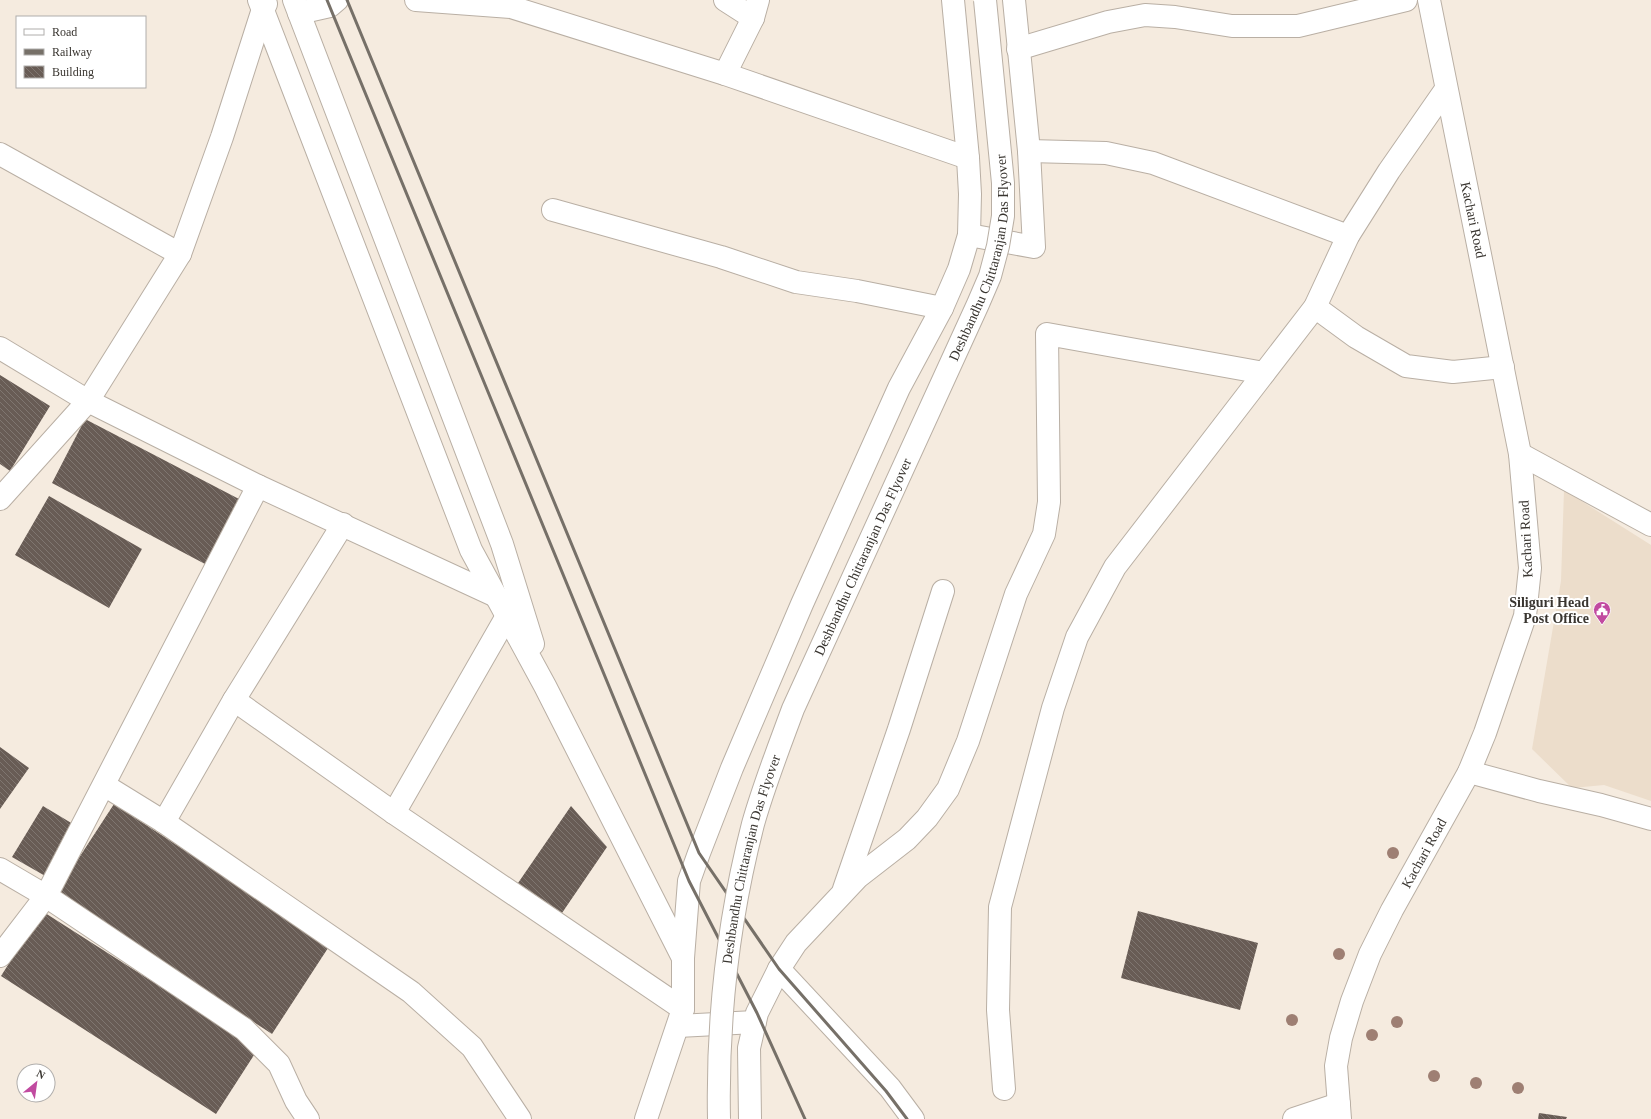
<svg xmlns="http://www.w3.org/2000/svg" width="1651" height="1119" viewBox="0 0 1651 1119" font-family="'Times New Roman',serif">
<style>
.built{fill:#ecddcb}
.building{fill:url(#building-back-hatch)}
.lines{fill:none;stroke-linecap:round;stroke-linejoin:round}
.minor-casing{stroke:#b9afa4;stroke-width:24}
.minor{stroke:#fff;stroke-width:22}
.rail{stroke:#767068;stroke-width:3}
.major-bridge-casing{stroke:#b9afa4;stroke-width:24;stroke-linecap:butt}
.major-bridge{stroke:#fff;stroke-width:22}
.tree{fill:#9e7f73}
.labels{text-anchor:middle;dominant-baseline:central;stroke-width:4;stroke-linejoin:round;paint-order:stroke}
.street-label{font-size:14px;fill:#393530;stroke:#fff}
.poi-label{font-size:14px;font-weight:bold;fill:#393530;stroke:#fff;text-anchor:end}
</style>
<defs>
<pattern id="building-back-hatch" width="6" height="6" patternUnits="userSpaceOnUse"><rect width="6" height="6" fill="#685c55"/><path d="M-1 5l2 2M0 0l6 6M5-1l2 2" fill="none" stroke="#7f7670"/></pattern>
</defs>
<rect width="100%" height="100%" fill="#f5ebdf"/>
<path class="built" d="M1564 490 1651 545V801L1604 785 1572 788 1532 749 1561 581Z"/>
<path class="building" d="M0 375 50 406 10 471 0 464Z
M85 419 239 499 205 564 52 483Z
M49 496 142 549 109 608 15 555Z
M0 747 29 768 0 809Z
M114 804 330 945 272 1034 56 893Z
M43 806 78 827 47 877 12 857Z
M571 806 607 847 562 913 518 883Z
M42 911 258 1049 216 1114 1 976Z
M1138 911 1258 943 1240 1010 1121 978Z
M1539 1113 1567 1117 1566 1119H1538Z"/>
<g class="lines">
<defs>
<g id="minor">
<path d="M259 0 471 550 545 686 683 958"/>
<path d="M294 0 502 544 533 644"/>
<path d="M416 0 511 7 725 74 968 158"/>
<path d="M725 0 753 18"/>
<path d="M299 13 330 6 337 0"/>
<path d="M1018 49 1108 22 1145 15 1175 17 1232 26H1298L1406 0"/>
<path d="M725 74 753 18 758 0"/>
<path d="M1029 151 1106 153 1153 163 1348 236"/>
<path d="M0 154 180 254"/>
<path d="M553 210 721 257 796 282 857 291 942 308"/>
<path d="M969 235 1034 247 1029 151 1014 0"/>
<path d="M1315 307 1356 337 1406 366 1453 372 1503 367"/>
<path d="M0 348 88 401 258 486 496 596"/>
<path d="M1520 454 1651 525"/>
<path d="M0 499 88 401 180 254 222 137 263 9 266 4"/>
<path d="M234 700 394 813 683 1009"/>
<path d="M1469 772 1539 791 1601 805 1651 819"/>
<path d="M104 785 164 822 411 992 472 1047 520 1119"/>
<path d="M394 813 507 616"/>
<path d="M164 822 234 700 343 524"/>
<path d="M0 869 46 896 244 1029 279 1064 296 1101 308 1119"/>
<path d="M844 889 899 729 943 591"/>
<path d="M0 956 46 896 258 486"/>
<path d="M779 969 890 1088 913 1119"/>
<path d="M678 1026 755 1022"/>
<path d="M1004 1089 998 1010 1000 907 1053 708 1077 637 1115 567 1315 307 1348 236 1389 171 1446 89"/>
<path d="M646 1119 683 1009V958L689 881 699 853 732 768 802 604 899 388 942 308 959 269 969 235 970 194 968 158 953 0"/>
<path d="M750 1119 749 1048 757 1013 779 969 796 943 858 877 907 839 927 818 948 789 968 741 1016 594 1044 534 1049 502 1047 334 1264 373"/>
<path d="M1294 1119 1339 1104"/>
<path id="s1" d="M1340 1119 1336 1066 1341 1038 1352 1001 1370 954 1392 910 1469 772 1485 733 1525 616 1530 568 1520 454 1429 0"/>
</g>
</defs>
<use href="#minor" class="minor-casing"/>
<use href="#minor" class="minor"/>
<path class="rail" d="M327 0 689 881 757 1013 805 1119
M347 0 699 853 779 969 886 1091 907 1119"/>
<defs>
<g id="major-bridge">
<path id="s2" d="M719 1119C717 1019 728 921 753 824 764 785 779 747 793 709L978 304 990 276 998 246 1003 216V183L985 0"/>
</g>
</defs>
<use href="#major-bridge" class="major-bridge-casing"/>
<use href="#major-bridge" class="major-bridge"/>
</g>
<g class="tree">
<circle cx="1393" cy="853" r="6"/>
<circle cx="1339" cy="954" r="6"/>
<circle cx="1292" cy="1020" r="6"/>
<circle cx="1397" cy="1022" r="6"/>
<circle cx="1372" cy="1035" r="6"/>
<circle cx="1434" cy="1076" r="6"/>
<circle cx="1476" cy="1083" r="6"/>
<circle cx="1518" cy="1088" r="6"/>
</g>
<defs>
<symbol id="civic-pin" viewBox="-11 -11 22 30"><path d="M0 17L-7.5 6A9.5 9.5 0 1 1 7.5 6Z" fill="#c14aa0" stroke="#fff"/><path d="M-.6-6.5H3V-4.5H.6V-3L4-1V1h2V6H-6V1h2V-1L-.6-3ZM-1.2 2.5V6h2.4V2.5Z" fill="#fff"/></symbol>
</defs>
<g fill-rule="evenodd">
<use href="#civic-pin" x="1592" y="600" width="20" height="27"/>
</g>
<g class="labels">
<g class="street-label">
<text transform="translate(1473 220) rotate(78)">Kachari Road</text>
<text stroke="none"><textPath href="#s2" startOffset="911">Deshbandhu Chittaranjan Das Flyover</textPath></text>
<text transform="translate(1526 539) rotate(-93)">Kachari Road</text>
<text stroke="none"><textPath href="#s2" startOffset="587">Deshbandhu Chittaranjan Das Flyover</textPath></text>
<text stroke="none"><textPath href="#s1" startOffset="285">Kachari Road</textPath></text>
<text stroke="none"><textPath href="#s2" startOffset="263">Deshbandhu Chittaranjan Das Flyover</textPath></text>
</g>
<g class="poi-label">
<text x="1589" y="602">Siliguri Head<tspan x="1589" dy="16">Post Office</tspan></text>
</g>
</g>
<rect x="16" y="16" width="130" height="72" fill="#ffffff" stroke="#b0aeac"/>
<rect x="24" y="29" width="20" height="6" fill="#ffffff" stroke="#b0aeac"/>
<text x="52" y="36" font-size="12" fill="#393530">Road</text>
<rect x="24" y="49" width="20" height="6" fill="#767068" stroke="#b0aeac"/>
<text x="52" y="56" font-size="12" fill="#393530">Railway</text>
<rect x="24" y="66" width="20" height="12" fill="url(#building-back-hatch)" stroke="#b0aeac"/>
<text x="52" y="76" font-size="12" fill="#393530">Building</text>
<g transform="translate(36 1083) rotate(29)"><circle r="19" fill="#ffffff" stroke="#b0aeac"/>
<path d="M0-3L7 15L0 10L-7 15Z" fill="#c14aa0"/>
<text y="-6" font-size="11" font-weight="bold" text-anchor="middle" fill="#393530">N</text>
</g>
</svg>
